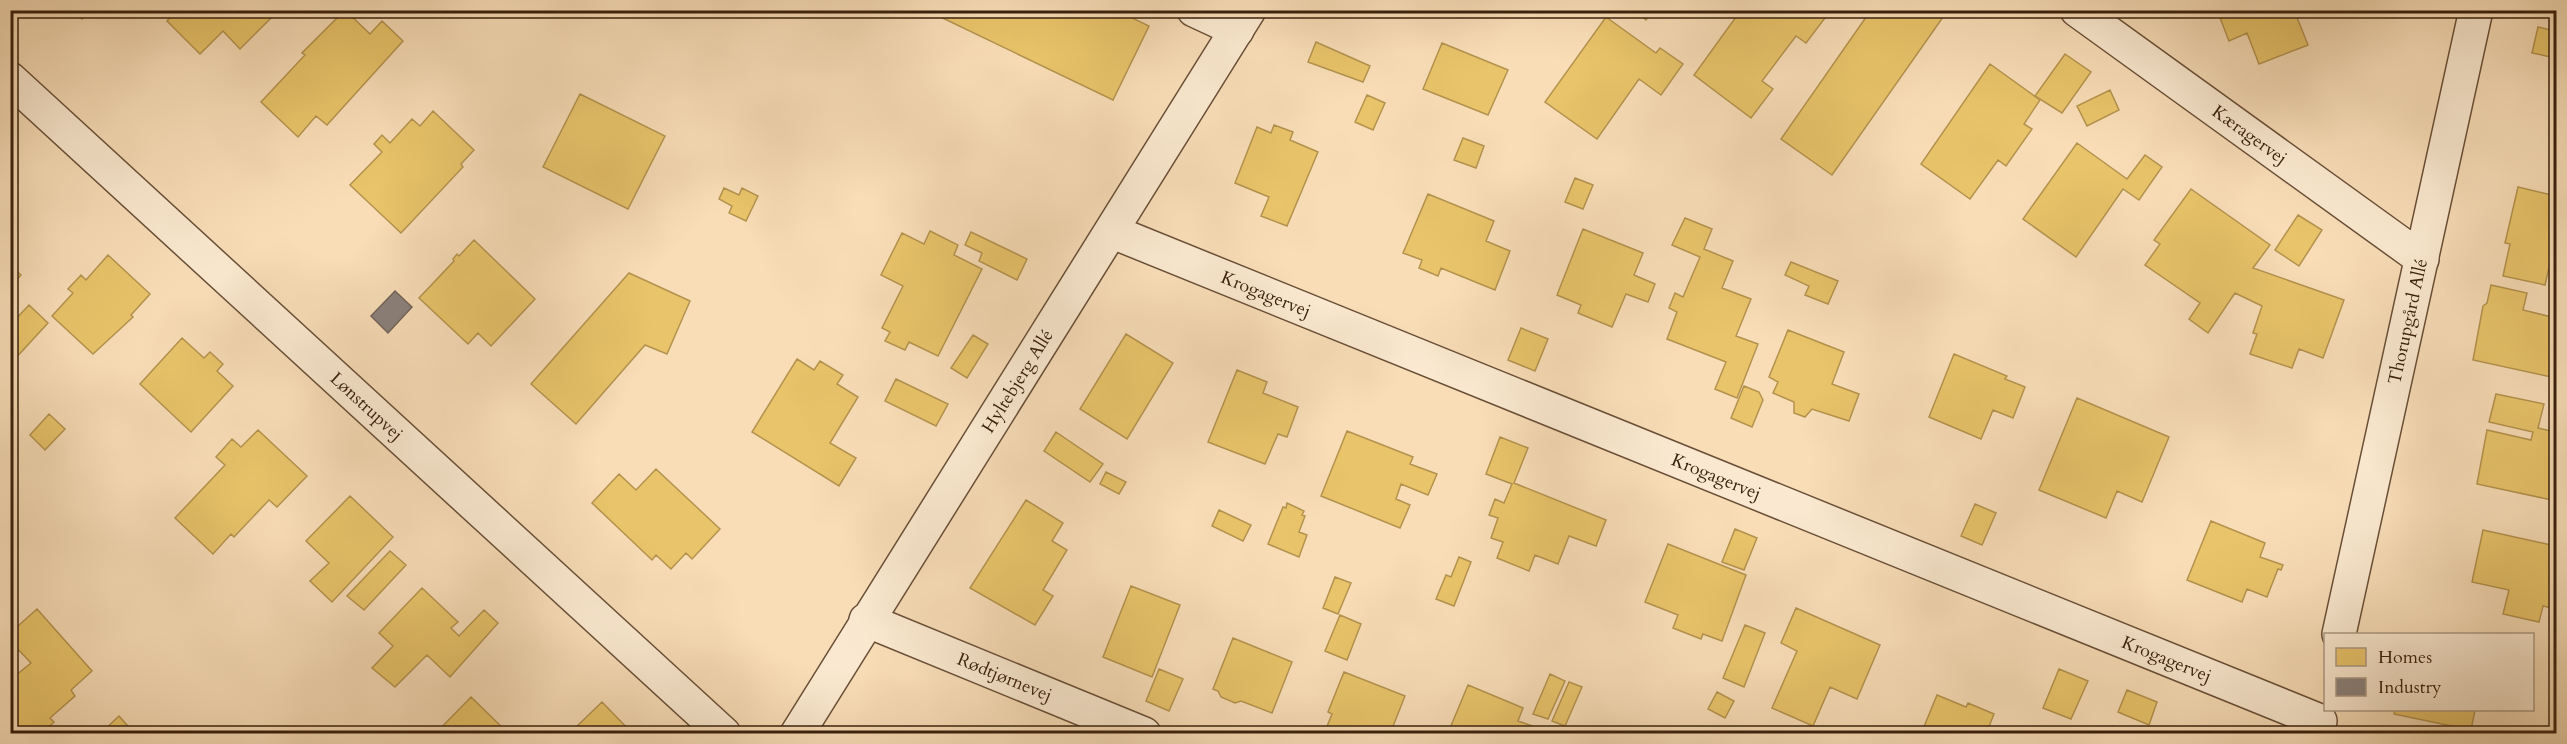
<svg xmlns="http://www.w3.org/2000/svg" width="2567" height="744" viewBox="0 0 2567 744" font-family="Cardo,serif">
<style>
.homes{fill:#e9c46a;stroke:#b4934e;stroke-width:1.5}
.industry{fill:#8a817c;stroke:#72645a;stroke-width:1.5}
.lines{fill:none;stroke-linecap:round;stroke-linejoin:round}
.street-casing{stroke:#694f37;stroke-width:36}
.street{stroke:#fae9d0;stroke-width:33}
.labels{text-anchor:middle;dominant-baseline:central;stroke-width:6;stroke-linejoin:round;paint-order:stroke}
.street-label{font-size:18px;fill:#39200c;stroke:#fae9d0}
</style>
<rect width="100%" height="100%" fill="#f8ddb7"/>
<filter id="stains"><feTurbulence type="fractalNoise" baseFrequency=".00333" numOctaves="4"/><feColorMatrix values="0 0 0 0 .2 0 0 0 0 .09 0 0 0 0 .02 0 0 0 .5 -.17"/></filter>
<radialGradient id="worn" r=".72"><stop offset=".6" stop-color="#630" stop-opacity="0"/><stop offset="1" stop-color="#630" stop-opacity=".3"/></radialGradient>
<path class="homes" d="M74 10H92L82 19Z
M177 10H279L240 49 223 31 200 54 167 21Z
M345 10 370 34 382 21 403 41 327 125 316 116 298 137 261 102 305 55 302 53Z
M926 10H1116L1149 26 1113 100Z
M1634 10H1653L1646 20Z
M1741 10H1831L1806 43 1796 36 1762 81 1773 89 1751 118 1694 75Z
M1871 10H1948L1832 175 1781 139Z
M2217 10H2294L2308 45 2259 64 2247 33 2229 41Z
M1606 17 1656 53 1660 48 1683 64 1661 95 1639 79 1597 139 1545 102Z
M2538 27 2556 31V58L2532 53Z
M1316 42 1370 66 1363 82 1308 62Z
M1442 43 1508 70 1488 115 1423 89Z
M2065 54 2091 72 2062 113 2035 96Z
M1990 64 2040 100 2024 124 2032 129 2006 166 1998 160 1970 199 1921 164Z
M2110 90 2119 110 2087 126 2077 106Z
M580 94 665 136 628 209 543 167Z
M1367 95 1385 103 1373 130 1355 122Z
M2556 95V114L2551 103Z
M433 111 474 150 461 164 463 167 401 233 350 185 382 152 374 144 382 135 390 143 412 119 420 126Z
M1274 125 1293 132 1290 140 1318 152 1287 226 1261 216 1269 197 1235 183 1257 127 1271 133Z
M1463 138 1484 146 1476 168 1454 160Z
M2077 143 2127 179 2145 155 2162 167 2139 200 2123 189 2076 257 2023 219Z
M1575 178 1593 185 1583 209 1565 202Z
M2518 187 2556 196V255L2552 254 2545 285 2503 276 2510 244 2505 243Z
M724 188 739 195 742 188 758 196 746 221 729 213 732 206 719 199Z
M2191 189 2270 245 2253 268 2344 300 2323 358 2299 349 2292 368 2250 354 2257 334 2253 333 2262 306 2235 293 2208 333 2189 319 2200 303 2145 265 2160 244 2154 240Z
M1428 194 1494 221 1486 241 1510 251 1495 290 1441 268 1438 276 1419 268 1422 260 1403 253Z
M2298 215 2322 230 2299 266 2275 250Z
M1685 218 1712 229 1704 249 1733 261 1722 288 1751 299 1736 336 1758 344 1737 398 1715 389 1726 362 1667 339 1677 312 1669 308 1675 293 1683 297 1700 257 1672 245Z
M1583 229 1643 253 1634 275 1655 284 1648 302 1626 294 1612 327 1578 313 1581 305 1557 295Z
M930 231 958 245 954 255 982 269 938 356 909 342 905 350 885 341 890 332 882 328 903 286 881 275 902 233 924 244Z
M971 232 1027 259 1017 280 979 261 982 253 965 245Z
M474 240 535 299 491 346 478 333 468 344 419 298 454 261 453 259 457 254 459 256Z
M108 255 150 294 131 315 133 317 93 354 52 316 73 293 68 289 81 275 86 280Z
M1791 262 1838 281 1828 304 1805 295 1809 286 1785 275Z
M10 265 21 275 10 287Z
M629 273 690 301 667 354 645 345 576 424 531 384Z
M2491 285 2527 293 2523 310 2556 318V378L2473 360 2483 306 2487 303Z
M29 305 48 323 13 361 10 325Z
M1521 328 1548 339 1535 371 1508 360Z
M1788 330 1844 352 1832 384 1859 394 1849 421 1812 409 1805 417 1794 413V402L1773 393 1778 382 1769 377Z
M1126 334 1173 363 1127 439 1080 409Z
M973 335 988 344 967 378 951 368Z
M182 338 204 358 210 352 223 364 217 371 233 386 191 432 140 384Z
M1954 354 2007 376 2005 379 2025 387 2013 418 1993 410 1981 439 1929 417Z
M797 359 814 370 820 361 843 375 837 384 858 397 830 443 856 458 839 486 752 432Z
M1237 370 1267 382 1263 393 1298 407 1287 437 1278 434 1265 464 1208 442Z
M896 379 948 404 936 426 885 401Z
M1744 386 1759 392 1763 400 1752 427 1731 418Z
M2496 394 2544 404 2538 428 2556 432V497L2553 496 2552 500 2477 484 2487 430 2531 440 2533 432 2489 422Z
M2077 398 2169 437 2142 502 2117 491 2106 518 2039 490Z
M49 414 65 429 45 450 30 435Z
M258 430 307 476 277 507 269 500 234 537 231 534 213 554 175 518 225 465 216 457 232 439 241 447Z
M1347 431 1413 457 1410 464 1437 474 1428 495 1401 484 1396 499 1410 505 1400 528 1321 496Z
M1056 432 1103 464 1090 482 1044 451Z
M1500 437 1528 448 1514 483 1606 520 1596 546 1569 536 1558 564 1535 555 1529 571 1497 558 1503 542 1491 538 1498 518 1489 515 1495 499 1504 503 1512 484 1486 474Z
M656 469 720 529 692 559 686 553 671 569 656 555 652 560 592 503 619 474 636 490Z
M1106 472 1126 482 1119 494 1100 484Z
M350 496 393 537 332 602 310 581 329 563 306 541Z
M1026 500 1063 523 1052 541 1067 550 1043 590 1053 596 1035 625 970 588Z
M1287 503 1304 511 1302 515 1305 516 1299 532 1307 535 1299 557 1268 544 1283 507 1286 508Z
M1975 504 1996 513 1982 545 1961 536Z
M1219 510 1251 525 1243 541 1212 526Z
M2211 521 2265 543 2260 557 2283 565 2281 570 2278 569 2267 597 2247 589 2242 602 2187 580Z
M1735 529 1757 538 1744 570 1722 562Z
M2483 530 2556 546V609L2543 606 2539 622 2503 614 2509 590 2472 582Z
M1668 544 1746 575 1722 641 1703 634 1701 639 1673 628 1678 615 1645 602Z
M390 551 406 565 364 610 347 596Z
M1459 557 1471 562 1454 606 1436 599 1446 575 1451 577Z
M1335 577 1351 583 1338 614 1323 608Z
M1131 586 1180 605 1152 677 1103 657Z
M422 588 458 622 451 628 459 636 484 610 498 623 450 677 427 655 395 687 372 668 393 646 379 633Z
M1796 608 1880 645 1857 699 1830 687 1813 726 1772 708 1797 651 1781 643Z
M37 609 92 671 71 690 75 696 50 718 54 722 42 734H10V680L31 663 10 641V633Z
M1340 615 1361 624 1347 660 1325 651Z
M1745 625 1765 633 1744 687 1723 678Z
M1233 638 1292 662 1272 713 1241 701 1235 703 1221 697 1218 691 1213 689Z
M1159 669 1183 679 1169 711 1146 701Z
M2059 669 2088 681 2071 719 2043 708Z
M1344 672 1405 696 1390 734H1324L1332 714 1328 712Z
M1550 674 1565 681 1548 719 1533 714Z
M1569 682 1582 687 1565 726 1552 721Z
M1468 685 1523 708 1518 721 1541 729 1540 734 1448 733Z
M2127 690 2157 702 2149 725 2118 712Z
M1717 692 1734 701 1725 718 1708 709Z
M1937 695 1966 707 1968 703 1994 714 1986 734H1921Z
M471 697 509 734H435Z
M602 702 633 734H575L572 731Z
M2395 710H2475L2471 730 2394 714Z
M119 716 135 734H100Z
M2112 726 2131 734H2109Z
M2438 728 2462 734H2437Z"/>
<path class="industry" d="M395 291 412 307 388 333 371 316Z"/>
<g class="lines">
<defs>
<g id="street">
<path d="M1194 10 1237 30"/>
<path id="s1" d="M2077 10 2422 259"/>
<path id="s2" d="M10 79 724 734"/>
<path id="s3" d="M1113 232 2320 721"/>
<path id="s4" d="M866 620 1144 734"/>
<path id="s5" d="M2339 634 2476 10"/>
<path id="s6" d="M797 734 1249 10"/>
</g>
</defs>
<use href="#street" class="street-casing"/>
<use href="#street" class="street"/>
</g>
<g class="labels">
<g class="street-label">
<text stroke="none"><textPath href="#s1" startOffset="213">Kæragervej</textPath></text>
<text stroke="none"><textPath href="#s3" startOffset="165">Krogagervej</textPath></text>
<text stroke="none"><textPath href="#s5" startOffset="320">Thorupgård Allé</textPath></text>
<text stroke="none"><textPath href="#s6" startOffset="416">Hyltebjerg Allé</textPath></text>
<text stroke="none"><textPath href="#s2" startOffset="484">Lønstrupvej</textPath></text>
<text stroke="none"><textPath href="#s3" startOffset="651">Krogagervej</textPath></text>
<text stroke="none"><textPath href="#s3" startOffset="1137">Krogagervej</textPath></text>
<text stroke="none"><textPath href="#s4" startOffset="150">Rødtjørnevej</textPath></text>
</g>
</g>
<rect width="2567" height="744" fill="none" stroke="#f8ddb7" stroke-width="36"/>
<rect x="12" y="12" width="2543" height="720" fill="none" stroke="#39200c" stroke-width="3"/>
<rect x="18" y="18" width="2531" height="708" fill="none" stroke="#39200c" stroke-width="1.5"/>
<rect x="2324" y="633" width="210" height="78" fill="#fae9d0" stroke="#ad9982" stroke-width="1.5"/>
<rect x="2336" y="648" width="30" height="18" fill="#e9c46a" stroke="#ad9982" stroke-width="1.5"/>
<text x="2378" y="663" font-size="18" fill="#39200c">Homes</text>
<rect x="2336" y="678" width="30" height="18" fill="#8a817c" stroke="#ad9982" stroke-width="1.5"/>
<text x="2378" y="693" font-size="18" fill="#39200c">Industry</text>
<rect width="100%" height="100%" filter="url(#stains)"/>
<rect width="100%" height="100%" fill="url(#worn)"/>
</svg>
